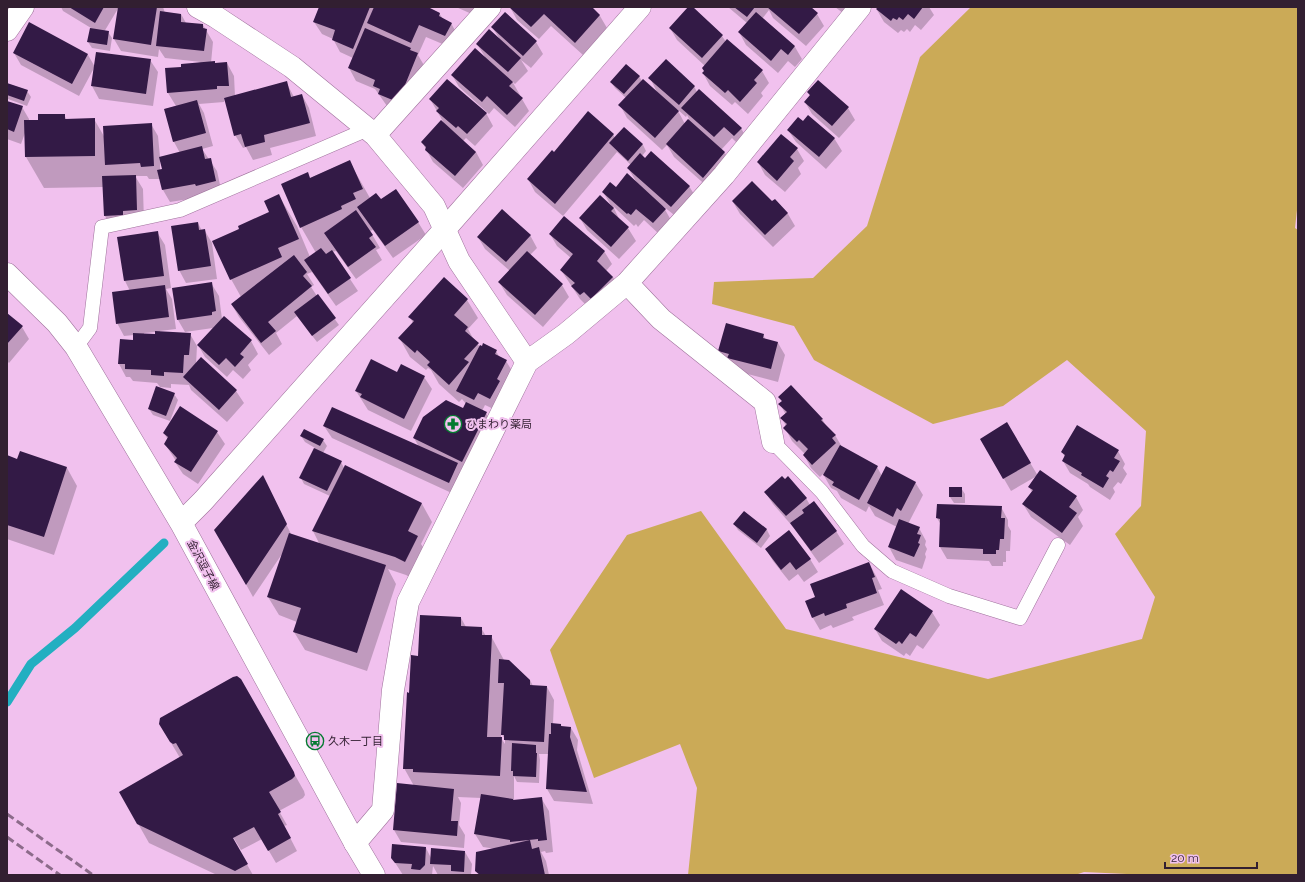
<svg xmlns="http://www.w3.org/2000/svg" width="1305" height="882" viewBox="0 0 1305 882" font-family="Raleway,'Noto Sans JP',sans-serif">
<style>
.green{fill:#cbaa57}
.shadow{fill:#0003;fill-rule:evenodd}
.lines{fill:none;stroke-linecap:round;stroke-linejoin:round}
.stream{stroke:#23afc1;stroke-width:9}
.building{fill:#331a46}
.lane-casing{stroke:#9f729c;stroke-width:15}
.street-casing{stroke:#9f729c;stroke-width:23}
.secondary-casing{stroke:#9f729c;stroke-width:23}
.lane{stroke:#fff;stroke-width:14}
.street{stroke:#fff;stroke-width:22}
.secondary{stroke:#fff;stroke-width:22}
.rail{stroke:#8c6b8a;stroke-width:3;stroke-dasharray:8 4;stroke-linecap:butt}
.labels{text-anchor:middle;dominant-baseline:central;stroke-width:4;stroke-linejoin:round;paint-order:stroke}
.poi-label{font-size:11px;fill:#321f31;stroke:#f1c1ee;text-anchor:start}
.street-label{font-size:11px;fill:#321f31;stroke:#f1c1ee}
</style>
<rect width="100%" height="100%" fill="#f1c1ee"/>
<path class="green" d="M971 7H1298V201L1295 228 1298 230V875H1148L1084 872 1075 875H688L697 788 680 744 594 778 550 650 627 535 701 511 786 629 988 679 1142 639 1155 597 1115 534 1141 506 1146 431 1067 360 1003 406 933 424 814 360 794 326 712 304 714 282 813 278 867 226 920 57Z"/>
<path class="shadow" d="M61 7H163L165 13 181 14 186 23 203 25 213 42 211 63 216 64 227 63 234 76 235 96 286 82 294 97 302 95 309 108 316 136 270 148 272 155 253 160 246 147 243 148 235 135 225 97 224 102 199 104 204 113 213 146 202 149 217 171 222 194 170 202 163 190 160 179H149L147 176H135L143 189 144 222 112 228 105 216 104 187 44 188 26 157 25 133 21 144 7 139V102L22 107 29 119V121H39L64 115 67 120 94 119 105 138 151 124 158 136 160 157 180 153 174 142 165 109 176 106 168 93 166 69 182 68 201 62 165 58 159 49 158 57 121 51 114 39 119 7 104 32H108L112 38 110 51 92 48 88 42 91 28 63 11ZM160 161H161L163 170H160Z
M320 7H426L439 13 443 19 451 23 458 36 452 48 426 37 418 55 425 67 387 106 375 89 356 81 349 68 353 58 340 52 333 39 322 34 314 22Z
M456 7H478L474 15Z
M510 7H590L600 16 607 28 583 55 551 26 539 39 517 20Z
M690 7 722 36 726 42 762 71 769 83 761 93 763 96 748 114 735 102 732 105 710 86 703 73 705 71V66L677 40 670 28Z
M728 7H809L817 14 824 26 806 46 773 18 769 10 762 19 795 47 802 59 795 67 788 61 778 73 746 45 739 32 747 23Z
M835 7H848L843 13Z
M879 7H929L934 15 921 30 915 25 910 32 907 29 904 32 901 30 898 33 884 22 877 10Z
M492 27 536 42 543 54 531 68 521 60 528 71 515 84 512 81 520 95 519 96 522 99 529 111 515 127 494 108 489 114 459 87 452 75 485 57 477 44 499 38Z
M14 53 88 55 95 67 150 60 158 72 153 106 99 99 92 86 94 68 79 96 21 65Z
M639 76 642 81 658 94 650 78 694 86 697 92 741 128 748 141 742 148 732 138 721 150 725 153 732 165 710 189 674 157 667 145 662 150 627 118 620 105 626 98 615 88 611 82ZM677 109 686 117 687 115 689 119 685 124Z
M7 87 27 91 31 97 27 106 8 99Z
M808 92 848 108 855 120 839 138 812 114 805 102 810 96Z
M430 99 486 113 493 126 475 146 466 138 463 141 476 152 483 165 463 188 433 162 422 142 445 125Z
M624 128 643 145 646 151 642 156 689 186 697 199 679 219 663 206 672 222 660 235 644 220 638 227 636 224 634 226 613 206 620 221 628 228 636 241 619 259 587 230 580 218 612 207 603 192 637 183 628 168 631 165 617 152 563 216 535 192 528 179 554 153 613 134 615 138Z
M788 130 834 138 842 151 826 169 796 142Z
M797 149 804 161 798 168 801 174 785 192 765 175 758 162Z
M349 161 370 198 381 201 418 222 426 235 393 258 373 230 370 231 380 248 376 250 382 260 356 279 336 251 332 252 358 291 336 306 312 272 307 274 314 285 311 287 317 296H318L339 325 317 342 297 316 276 333 282 344 269 355 239 317 232 305 241 297 231 279 241 229 271 213 279 196 297 226 310 257 316 253 301 227 282 185 310 178Z
M775 200 788 214 795 226 773 247 740 214 733 202H772Z
M198 223 202 231H205L212 243 217 279 186 283 179 270Z
M157 232 165 245 171 288 166 289 172 299 176 329 160 331V332L190 334 197 346 196 365 201 359 236 391 244 403 227 422 191 390 189 385 171 384V388L160 387 157 383 133 381 130 377H126L119 364 120 341 133 342 134 335 124 336 117 323 130 291 125 281 119 238ZM156 332V335L144 334V333Z
M550 234 604 251 612 264 606 271 613 277 620 290 588 307 580 299 561 270 571 258 557 246Z
M530 235 537 248 530 255 562 285 569 297 543 327 507 295 499 282 510 271 485 249 478 237Z
M211 283 219 296 222 319 224 317 251 341 258 354 248 365 251 370 243 379 233 370 227 377 205 357 198 345 213 328 185 332 178 320Z
M467 300 478 318 468 329 474 340 480 347 496 351 500 358 506 361 514 374 498 411 485 405 482 411 486 413 493 426 470 474 460 470 464 477 456 495 332 438 324 426 419 447 414 438 464 410 466 404 462 399 459 402 439 384 431 370 428 368 426 370 410 357 400 339 413 323 410 317Z
M7 314 22 327 29 339 9 363 7 361Z
M763 335 766 340 778 343 785 355 778 382 736 371 726 364 719 351Z
M398 373 424 377 432 389 411 431 368 410 356 391Z
M791 387 822 419 827 427 835 435 842 447 877 467 882 476 915 482 923 495 908 524 919 528 926 541 925 545 927 549 925 554 926 557 922 569 896 560 889 547 897 527 875 516 869 506 866 512 841 498 837 491 831 488 823 474 820 477 811 468 804 455 805 454 792 441 785 428 786 426 782 419 786 415 780 404 782 402 780 397Z
M174 394 178 400 170 421 153 415 149 409Z
M1007 424 1038 476 1076 497 1083 510 1078 517 1083 526 1070 545 1031 517 1023 504 1032 492 1029 487 1037 476 1011 491 981 439Z
M217 432 225 444 198 484 183 474 175 462 176 461 165 444 168 440 164 433Z
M301 436 323 440 327 446 323 453 341 462 344 468 422 504 432 522 421 544 428 555 415 580 406 575 388 569 396 584 367 671 305 650 294 632 297 622 279 615 268 597 282 554 253 597 216 530 263 477 292 536 320 545 313 531 330 496 304 484 301 478 315 448 305 442Z
M1118 451 1125 464 1123 468 1127 474 1121 484 1118 482 1113 488 1115 492 1110 500 1090 487 1088 484 1070 473 1063 461 1065 457 1062 452Z
M7 456 18 460 67 468 77 486 54 555 7 539Z
M961 488 965 494V503H954L950 497Z
M765 492 806 498 810 505 836 531 844 544 819 563 794 528 773 504Z
M1001 507 1008 520V526L1011 531 1010 551H1006V562H1003V566H992L989 561 947 559 940 547 941 525 937 518Z
M744 512 767 530 770 536 761 548 738 530 734 524Z
M789 531 810 559 818 572 804 582 798 574 789 581 773 561 766 549Z
M869 563 876 576 882 589 878 590 884 605 852 617 854 620 833 628 831 625 820 630 813 618 816 597Z
M901 591 932 612 940 625 923 649 917 645 910 656 906 653 904 656 882 641 875 629Z
M461 618 466 627 481 628 486 636H491L504 660 530 680 533 686 547 687 554 700 553 724 561 725 562 727 571 728 578 740 577 750 593 804 554 801 547 789 549 754H539L540 760 539 783 517 782 514 776V801L541 798 549 811 553 852 546 853 545 851 541 852 546 861 549 875H479L476 871 496 849 483 847 475 834 481 798 458 797 461 803 459 825 465 835 464 848 401 842 394 830 414 786 404 768 410 694 419 657ZM501 733 505 739V744L501 738Z
M251 698 304 791 305 795 303 798 279 811 287 825 284 826 297 851 276 863 262 839 241 850 233 837 232 838 253 875H217L149 843 120 792 180 758 160 724Z
M426 848 431 858 465 852 472 864 471 875H438L433 866 432 875H403L392 858Z"/>
<g class="lines">
<path class="stream" d="M7 702 31 664 75 628 164 543"/>
</g>
<path class="building" d="M69 7H104L95 23Z
M118 7H157L151 45 113 39Z
M319 7H370L353 49 332 40 335 30 313 22Z
M374 7H428L440 13 439 16 452 23 445 36 419 25 411 43 367 23Z
M509 7H592L600 15 575 43 544 14 531 27Z
M688 7H693L723 35 702 58 669 28Z
M734 7H755L747 17Z
M767 7H811L818 13 799 34Z
M878 7H923L914 19 908 14 903 20 899 17 897 20 893 18 891 21 876 9Z
M160 11 181 14V22L203 24V28L207 29 204 51 156 46Z
M505 12 537 41 523 56 491 27Z
M756 12 795 46 788 55 781 49 771 61 738 32Z
M29 22 88 54 72 84 13 53Z
M90 28 109 31 107 45 87 42Z
M365 28 411 48 410 50 418 53 401 95 395 101 378 94 380 89 373 86 375 80 348 68Z
M489 29 521 58 508 72 476 44Z
M727 39 763 70 754 80 757 83 740 102 728 90 725 93 702 73 704 71 702 68Z
M475 48 513 82 509 86 523 98 507 115 487 96 482 102 451 75Z
M96 52 151 59 146 94 91 86Z
M666 59 695 86 679 105 648 78Z
M215 61V63L227 62 229 86H217V89L167 93 165 68 181 67V64Z
M626 64 640 76 624 94 610 82Z
M447 79 487 113 467 134 458 126 456 128 436 111 439 108 429 99Z
M643 79 679 111 655 138 618 105Z
M818 80 849 107 832 126 804 102 810 95 807 92Z
M287 81 291 97 302 94 310 123 264 135 265 142 245 147 241 134 234 136 224 98Z
M7 83 28 90 24 101 7 95Z
M699 89 742 128 734 136 724 127 714 137 681 108Z
M197 100 206 133 173 142 164 109Z
M7 101 23 106 14 132 7 129Z
M588 111 614 134 555 204 527 179 552 150 554 152Z
M38 114H65V119L95 118V156L25 157 24 120H38Z
M808 115 835 138 819 157 787 130 798 117 803 121Z
M688 119 725 152 703 178 666 144Z
M441 120 476 152 455 176 425 150 426 147 421 142Z
M152 123 154 166 141 167 140 163 105 165 103 126Z
M624 127 643 144 628 161 609 143Z
M781 134 798 148 790 157 794 161 777 181 757 162Z
M202 146 205 159 211 158 216 181 196 186 195 184 162 190 157 170 162 169 159 157Z
M651 151 690 186 671 207 627 168 640 153 645 158Z
M350 160 363 189 353 193 356 199 341 206 342 209 300 228 281 184 308 172 310 178Z
M627 173 666 209 653 223 636 209 631 215 628 213 627 214 602 192 610 182 616 187Z
M136 175 137 210 123 211V215L104 216 102 176Z
M752 181 772 201 775 199 788 213 765 235 732 201Z
M396 189 419 222 385 246 357 207 376 193 381 199Z
M279 194 299 239 278 248 282 257 230 280 212 241 239 229 238 226 269 212 264 201Z
M600 195 614 208 611 211 629 227 611 247 579 218Z
M502 209 531 235 506 262 477 237Z
M356 210 373 235 369 238 376 247 348 267 324 233Z
M564 216 605 251 597 261 613 277 591 299 584 292 580 295 571 286 575 283 560 270 573 254 549 234Z
M198 222 199 230 205 229 211 266 178 271 171 226Z
M158 231 164 276 124 281 117 237Z
M321 248 326 254 332 250 351 278 328 294 304 260Z
M527 251 563 284 535 315 498 282Z
M294 255 307 272 303 276 312 286 268 322 276 331 261 343 231 304Z
M444 277 468 299 454 315 468 327 465 331 479 343 464 359 469 362 449 385 427 365 430 362 417 350 415 353 398 338 414 321 408 317Z
M212 282 216 311 212 312V315L177 320 172 288Z
M165 285 169 317 116 324 112 292Z
M318 294 336 318 312 336 294 312Z
M7 313 23 326 7 344Z
M224 316 252 340 240 354 244 357 235 367 226 358 219 365 197 345Z
M726 323 764 334 763 338 778 342 771 369 727 358 729 354 718 351Z
M155 331 191 333 189 355H184L183 373 164 372V376L151 375V370L125 369V364H118L120 339 133 340V333L155 334Z
M483 343 497 350 495 354 507 360 497 379 500 381 490 399 478 393 474 400 456 391 480 345 482 346Z
M201 357 237 390 219 410 183 377Z
M371 359 397 372 401 364 425 376 404 419 360 397 362 394 355 391Z
M791 385 823 419 821 420 836 435 832 438 836 443 812 465 803 455 808 449 799 440 797 442 783 428 787 424 780 418 787 412 778 404 782 401 778 397Z
M156 386 175 393 166 416 148 409Z
M446 400 463 408 466 402 487 412 462 462 413 438 423 417Z
M180 406 218 431 191 472 174 462 177 458 164 444 168 437 163 433Z
M332 407 458 463 449 483 323 426Z
M1007 422 1031 463 1003 479 980 439Z
M1077 425 1119 450 1114 458 1120 461 1113 472 1110 470 1106 476 1109 478 1103 488 1081 475 1082 473 1062 461 1065 455 1061 452Z
M304 429 324 439 320 446 300 436Z
M840 445 878 466 859 500 832 485 834 482 823 475Z
M314 448 342 461 327 491 299 478Z
M20 451 67 467 44 537 7 525V455L17 459Z
M345 465 422 503 408 531 418 536 405 562 395 557 312 531Z
M886 466 916 482 901 511 897 508 893 517 867 503Z
M1040 470 1077 496 1069 507 1077 513 1062 533 1022 504 1033 490 1028 487Z
M263 475 287 524 246 585 214 530Z
M782 476 785 479 788 476 807 498 786 516 764 492Z
M949 487H962V497H949Z
M814 501 837 531 811 551 790 523 804 513 802 510Z
M937 504 1002 506 1001 518H1005L1004 539H1000L999 550H996V554H983V549L939 547 940 519 936 518Z
M744 511 767 529 757 543 733 524Z
M899 519 920 527 917 534 921 535 918 543 920 544 914 557 888 547Z
M789 530 811 559 796 570 790 562 781 570 765 549Z
M289 533 386 565 357 653 293 632 301 608 267 597Z
M869 562 875 577 872 578 877 593 846 604 847 608 825 616 824 613 812 618 805 601 815 597 810 584Z
M901 589 933 611 916 637 910 633 902 644 899 641 896 644 874 629Z
M420 615 461 617V626L482 627V635H492L487 737H502L500 776 413 772V769H403L407 692 409 693 411 655 418 656Z
M499 659 509 660 530 680V685L547 686 544 742 504 740V735H501L504 683H498Z
M237 676 241 679 294 772 295 776 292 779 269 792 281 812 278 814 291 838 268 851 254 827 233 838 248 864 235 871 137 824 119 792 183 755 176 743 173 744 170 742 159 724 160 718 233 677Z
M551 723 561 724V726L571 727 570 737 587 792 546 789 549 734H551Z
M512 743 536 745V753H537L536 777 513 776V771H511Z
M397 783 454 789 451 821H458L457 836 393 830Z
M481 794 513 799V800L542 797 547 840 538 841V839L510 842V840L474 834Z
M530 840 532 849 539 847 545 875H480L475 871 476 852Z
M392 844 426 847 425 865 420 870 411 869 412 864 395 863 391 858Z
M431 848 465 851 464 872 451 871V865L430 864Z"/>
<g class="lines">
<defs>
<path id="lane" d="M76 347 90 328 102 227 180 210 368 129
M773 442 822 492 863 546 892 571 949 596 1020 618 1058 545"/>
<path id="street" d="M198 7 216 17 292 67 375 135 434 206 459 261 527 362
M7 30 23 7
M375 135 490 7
M627 283 661 319 765 402 773 442
M355 843 383 810 393 690 408 602 527 362 566 334 627 283 724 175 860 7"/>
<path id="secondary" d="M7 274 57 323 76 347 181 523 355 843 374 875
M181 523 203 501 445 229 640 7"/>
</defs>
<use href="#lane" class="lane-casing"/>
<use href="#street" class="street-casing"/>
<use href="#secondary" class="secondary-casing"/>
<use href="#lane" class="lane"/>
<use href="#street" class="street"/>
<use href="#secondary" class="secondary"/>
<path class="rail" d="M7 814 93 875
M7 837 60 875"/>
</g>
<defs>
<symbol id="pharmacy-ring" viewBox="-11 -11 22 22"><circle r="9.5" fill="#f1c1ee" stroke="#047a30" stroke-width="1.5"/><path d="M-2-6h4v4h4v4h-4v4h-4v-4h-4v-4h4Z" fill="#047a30"/></symbol>
<symbol id="bus-ring" viewBox="-11 -11 22 22"><circle r="9.5" fill="#f1c1ee" stroke="#047a30" stroke-width="1.5"/><path d="M-5-6H5V4H4V6H2V4H-2V6H-4V4H-5ZM-3.5-4V0h7V-4ZM-3.5 1.2v1.5H-2V1.2ZM2 1.2v1.5H3.5V1.2Z" fill="#047a30"/></symbol>
</defs>
<g fill-rule="evenodd">
<use href="#pharmacy-ring" x="443" y="414" width="20" height="20"/>
<use href="#bus-ring" x="305" y="731" width="20" height="20"/>
</g>
<g class="labels">
<g class="poi-label">
<text x="466" y="424">ひまわり薬局</text>
<text x="328" y="741">久木一丁目</text>
</g>
<g class="street-label">
<text transform="translate(203 565) rotate(62)">金沢逗子線</text>
</g>
</g>
<rect width="1305" height="882" fill="none" stroke="#321f31" stroke-width="16"/>
<path d="M1165 862v6h92v-6" fill="none" stroke="#321f31" stroke-width="2"/>
<text x="1171" y="862" font-size="12" fill="#321f31" stroke="#f1c1ee" stroke-width="3" paint-order="stroke">20 m</text>
</svg>
